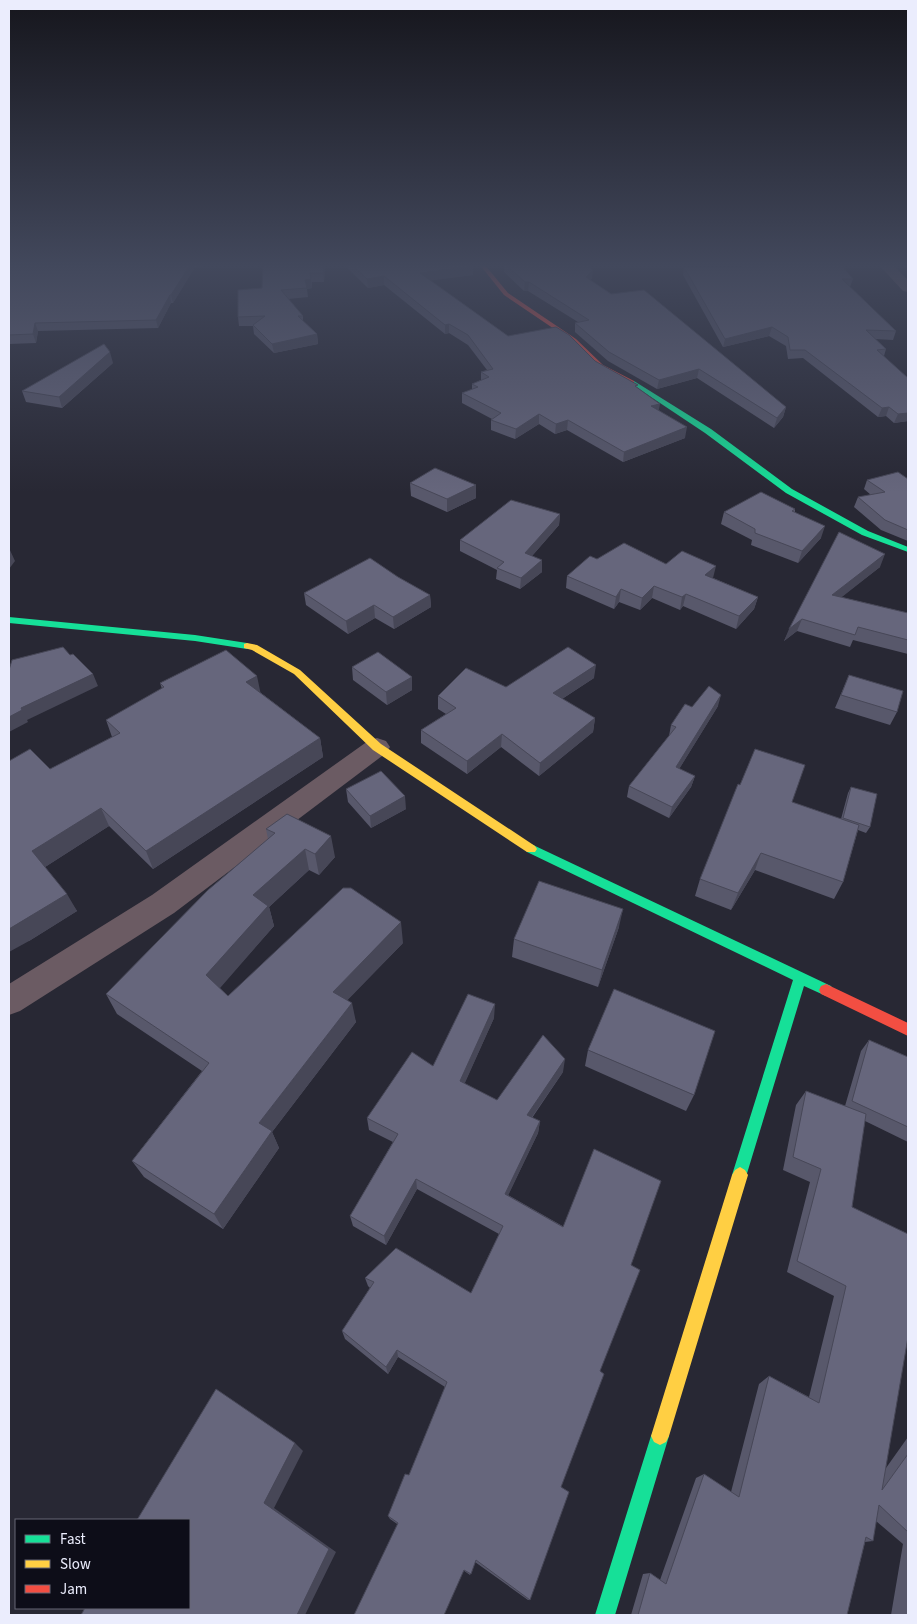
<svg xmlns="http://www.w3.org/2000/svg" width="917" height="1624" viewBox="0 0 917 1624" font-family="'Source Sans 3',sans-serif">
<style>
.lines{fill:none;stroke-linecap:round;stroke-linejoin:round}
.street{fill:#6b5b63;fill-rule:evenodd}
.fast{fill:#16e098;fill-rule:evenodd}
.slow{fill:#ffcf43;fill-rule:evenodd}
.jam{fill:#f24e42;fill-rule:evenodd}
.wall{fill:#58586b}
.shaded-wall{fill:#474757}
.building{fill:#66667c;stroke:#474757}
</style>
<rect width="100%" height="100%" fill="#282834"/>
<g class="lines">
<path class="street" d="M879 265H893L908 280V292L903 291Z
M377 738 386 741 390 747 386 753 174 913 20 1011 9 1015V984L152 895 368 741Z"/>
<path class="fast" d="M630 381H634L711 429 792 489 868 531 908 547V552L862 535 786 493 705 433 630 383Z
M9 617 195 635 247 643 252 646 247 649 195 641 9 623Z
M531 844 831 986 833 990 831 994 826 996 804 986 745 1180 740 1183 735 1180 732 1175 793 980 527 852 525 849 527 846Z
M660 1427 666 1430 669 1436 615 1615H595L651 1436 654 1430Z"/>
<path class="slow" d="M247 643 257 645 300 670 381 744 535 846 537 849 535 852H527L373 750 294 674 252 650 244 648V644Z
M740 1167 745 1170 748 1175 669 1436 666 1442 660 1445 654 1442 651 1436 732 1175 735 1170Z"/>
<path class="jam" d="M480 265H485L508 293 576 339 603 365 634 381V383H630L599 367 572 341 504 295Z
M826 984 908 1023V1036L821 994 819 990 821 986Z"/>
</g>
<path class="wall" d="M9 265H208V266L195 267 173 303H171L158 328 38 331 36 343 9 344Z
M325 265 324 282H312V288L307 289 308 297 288 299 303 316V321L317 334 318 344 274 353 254 334 253 326H239L238 317 262 288Z
M344 265H473V275L430 280 508 336 595 361 638 388 685 438 623 462 567 430 555 434 539 424 515 439 491 430V420L492 419 462 403V393L472 390V384L481 380V372L487 370 468 345 449 333 445 334 384 285 368 288Z
M504 265H587L592 278 590 280 786 407 783 417 774 428 697 378 657 389 608 361 575 332V323L578 322 528 291H524L504 272Z
M741 265H841L853 279 850 287 896 331 893 340 875 339 886 349 884 356 908 421 894 423 886 416 878 417 803 358 788 359 786 346 769 336 723 347 683 275 684 267 745 268Z
M901 265H908V269Z
M113 363 62 408 26 402 22 391Z
M908 479V541L881 530 854 507 858 497 871 495 864 489 867 480Z
M410 483 476 498 447 512 411 496Z
M795 509V512L821 538 798 563 751 545 752 540 721 524 724 512Z
M560 514 559 525 532 556 542 572 520 589 496 579 497 570 460 551V540Z
M839 532 880 567 841 597 908 613V654L853 640 850 647 797 631 784 641Z
M597 559 666 564 713 578 758 597 754 609 736 629 683 606 680 610 652 598 640 610 619 602 614 609 566 588 567 576Z
M398 577 430 595 431 607 394 629 375 618 348 634 306 605 304 593Z
M352 667 412 677V690L387 705 353 680Z
M849 675 897 712 890 725 835 708Z
M594 678 562 699 595 718 593 732 539 776 501 747 467 774 421 743V730L446 714 438 709V696L506 687Z
M160 683 261 693 320 738 323 757 153 869 109 826 45 867 77 911 29 941 50 769 112 737 106 720 162 689Z
M718 706 679 769 695 776 691 787 669 818 627 797 629 786 669 736 671 725 692 707Z
M851 787 870 827 866 833 858 830 843 882 834 899 755 870 731 910 695 896 700 879 792 802 841 819 848 793Z
M346 789 406 809 371 828 348 802Z
M266 829 335 857 319 875 309 870 269 907 274 926 219 988 228 996 403 943 347 1000 356 1022 272 1132 279 1148 223 1229 144 1177 132 1161 202 1071 117 1014 106 994 268 839Z
M619 927 598 987 512 957 514 939Z
M494 1018 464 1084 497 1100 563 1072 532 1118 540 1121 538 1133 508 1195 631 1265 600 1371 561 1487 530 1600H528L475 1562 470 1575 390 1519 388 1516 409 1475 445 1387 398 1357 388 1374 345 1339 342 1331 370 1288 368 1286 365 1278 471 1293 499 1234 417 1189 386 1245 353 1226 350 1216 393 1142 369 1130 367 1118Z
M869 1040 908 1057V1142L865 1121 852 1207 886 1468 908 1437V1615H891L903 1544 876 1521 873 1541 865 1542 847 1615H631L643 1574 650 1573 660 1580 696 1478 704 1474 731 1492 759 1384 769 1376 809 1397 834 1296 787 1272 810 1182 783 1170 796 1105 806 1091 845 1106 861 1051Z
M588 1050 694 1095 686 1111 585 1066Z"/>
<path class="shaded-wall" d="M190 265H195V267L173 303 171 295Z
M324 265H325L324 282 323 273Z
M473 266V275L420 282V273Z
M593 270 592 278 585 286 586 277Z
M384 276V285L368 288 367 279Z
M311 279 312 288 306 289 305 280Z
M525 282H529L528 291H524Z
M170 295 171 303 158 328 156 320Z
M35 323 38 331 36 343 33 334Z
M449 324V333L445 334V325Z
M772 327 769 336 723 347 725 339Z
M317 334 318 344 274 353 272 344Z
M110 352 113 363 62 408 59 397Z
M699 369 697 378 657 389 659 380Z
M660 404 658 414 651 406Z
M786 407 783 417 774 428 777 418Z
M889 407 886 416 878 417 882 408Z
M908 413V421L894 423 898 414Z
M539 414V424L515 439 516 429Z
M568 420 567 430 555 434 556 424Z
M687 427 685 438 623 462 624 452Z
M476 485V498L447 512V499Z
M560 514 559 525 525 564V553Z
M825 526 821 538 798 563 802 551Z
M9 548 15 561 9 569Z
M885 554 880 567 828 608 832 595Z
M542 560V572L520 589 521 578Z
M716 566 713 578 705 575Z
M654 586 652 598 640 610 642 598Z
M621 589 619 602 614 609 616 597Z
M686 594 683 606 680 610 682 597Z
M430 595 431 607 394 629 393 617Z
M758 597 754 609 736 629 739 616Z
M374 605 375 618 348 634 346 621Z
M802 619 797 631 784 641 789 629Z
M596 665 594 678 551 706 553 693Z
M93 674 98 686 27 720 28 722 9 732V717L21 708Z
M257 676 261 695 246 682Z
M412 677V690L387 705 386 692Z
M721 695 718 706 673 779 676 767Z
M595 718 593 732 539 776 540 763Z
M502 734 501 747 467 774V761Z
M320 738 323 757 153 869 146 851Z
M695 776 691 787 669 818 672 807Z
M405 796 406 809 371 828 370 816Z
M101 808 109 826 42 869 32 851Z
M331 836 335 857 319 875 315 854Z
M305 849 309 870 269 907 274 926 214 995 206 975 253 895Z
M761 853 755 870 731 910 738 893Z
M67 894 77 911 29 941 9 952V929Z
M623 909 619 927 598 987 602 970Z
M401 922 403 943 337 1011 333 992Z
M352 1003 356 1022 272 1132 279 1148 223 1229 214 1214 259 1123Z
M495 1004 494 1018 460 1094V1081Z
M565 1059 563 1072 525 1127 527 1115Z
M540 1121 538 1133 504 1204 505 1194Z
M416 1179 417 1189 386 1245 384 1236Z
M397 1350 398 1357 388 1374 386 1367Z
M295 1443 303 1451 274 1508 336 1552 305 1615H297L264 1503Z"/>
<path class="building" d="M9 265H190L171 295H170L156 320 35 323 33 334 9 335Z
M263 265H324L323 273H310L311 279 305 280 307 288 281 290 303 316H298L317 334 272 344 253 325 265 316 238 317V290L262 288Z
M352 265H473V266L420 273 508 336 556 327 569 335 595 361 638 385 635 386 660 404 651 406 687 427 624 452 568 420 556 424 539 414 516 429 491 420 501 413 462 393 478 387 472 384 489 377 481 372 493 369 468 335 449 324 445 325 384 276 367 279Z
M506 265H587L593 270 586 277 611 294 644 290 786 407 777 418 699 369 659 380 609 352 575 323 589 320 529 282H525Z
M754 265H841L853 279H842L896 331 866 330 886 349 877 350 908 378V413L898 414 889 407 882 408 805 350H790L788 337 772 327 725 339 684 267 758 268Z
M104 344 110 352 59 397 22 391Z
M435 468 476 485 447 499 410 483Z
M898 472 908 479V530L885 520 858 497 885 492 867 480Z
M761 492 795 509 792 511 825 526 802 551 755 533V529L724 512Z
M511 500 560 514 525 553 542 560 521 578 497 568 504 562 460 540Z
M839 532 885 554 832 595 908 613V640L858 627 855 635 802 619 789 629Z
M624 543 666 564 682 551 716 566 705 575 758 597 739 616 686 594 682 597 654 586 642 598 621 589 616 597 567 576 590 556 597 559Z
M370 558 398 577 430 595 393 617 374 605 346 621 304 593Z
M63 647 70 655 73 654 93 674 21 708 22 710 9 717V670L12 660Z
M568 647 596 665 553 693 595 718 540 763 502 734 467 761 421 730 456 708 438 696 466 668 506 687Z
M226 650 257 676 246 682 320 738 146 851 101 808 32 851 67 894 9 929V761L30 749 50 769 120 733 106 720 164 687 160 683Z
M378 652 412 677 386 692 352 667Z
M849 675 903 691 897 712 841 695Z
M709 686 721 695 676 767 695 776 672 807 629 786 676 727 671 725 685 704 692 707Z
M755 749 805 765 792 802 859 825 843 882 761 853 738 893 700 879 738 784 740 785Z
M381 771 405 796 370 816 346 789Z
M851 787 877 794 870 827 843 818Z
M287 814 331 836 315 854 305 849 253 895 268 906 206 975 228 996 343 888H351L401 922 333 992 352 1003 259 1123 272 1131 214 1214 132 1161 209 1063 106 994 208 890 275 833 266 829Z
M539 881 623 909 602 970 514 939Z
M614 989 715 1031 694 1095 588 1050Z
M468 994 495 1004 460 1081 497 1100 543 1035 565 1059 527 1115 540 1121 505 1194 563 1227 594 1149 661 1181 631 1265 640 1270 600 1371 604 1374 561 1487 569 1492 530 1600 476 1560 471 1574 464 1570 444 1615H354L398 1523 388 1516 405 1474 409 1475 447 1382 397 1350 386 1367 342 1331 374 1282 365 1278 396 1248 471 1293 503 1226 416 1179 384 1236 350 1216 398 1134 367 1118 412 1052 433 1066Z
M869 1040 908 1057V1127L852 1101Z
M806 1091 866 1114 852 1207 908 1234V1337L882 1490 908 1454V1532L879 1505 873 1541 866 1537 847 1615H638L650 1573 666 1584 704 1474 739 1497 769 1376 819 1403 846 1286 797 1261 821 1169 793 1157Z
M216 1389 295 1443 264 1503 329 1549 297 1615H81L85 1608H189V1520H137Z"/>
<linearGradient id="sky" x2="0" y2="1"><stop stop-color="#16161d"/><stop offset="0.54" stop-color="#42485c"/><stop offset="1" stop-color="#42485c" stop-opacity="0"/></linearGradient>
<rect width="917" height="492" fill="url(#sky)"/>
<rect width="917" height="1624" fill="none" stroke="#ebedfd" stroke-width="20"/>
<rect x="15" y="1519" width="175" height="90" fill="#0d0d18" stroke="#666774"/>
<rect x="25" y="1535" width="25" height="8" fill="#16e098" stroke="#666774"/>
<text x="60" y="1544" font-size="15" fill="#ebedfd">Fast</text>
<rect x="25" y="1560" width="25" height="8" fill="#ffcf43" stroke="#666774"/>
<text x="60" y="1569" font-size="15" fill="#ebedfd">Slow</text>
<rect x="25" y="1585" width="25" height="8" fill="#f24e42" stroke="#666774"/>
<text x="60" y="1594" font-size="15" fill="#ebedfd">Jam</text>
</svg>
